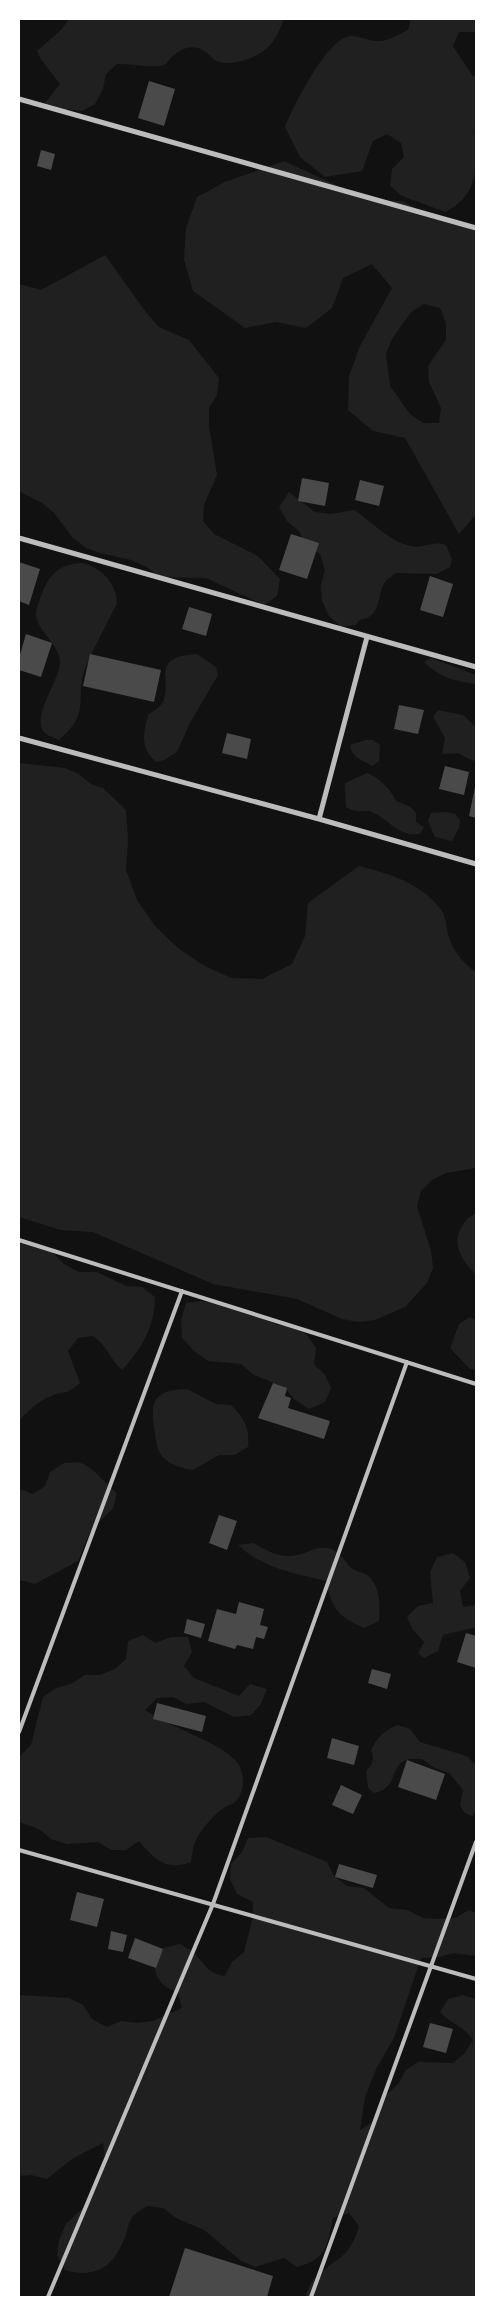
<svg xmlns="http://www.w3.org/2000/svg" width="495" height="2316" viewBox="0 0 495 2316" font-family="Bitter,serif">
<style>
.green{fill:#202020;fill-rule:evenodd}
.building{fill:#4a4a4a}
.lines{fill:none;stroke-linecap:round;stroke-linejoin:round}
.service{stroke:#bcbcbc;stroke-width:4}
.minor{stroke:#bcbcbc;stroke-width:5}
</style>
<rect width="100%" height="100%" fill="#111"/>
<path class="green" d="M69 19H284C280 29 275 42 266 49 255 58 234 66 219 62 214 61 211 56 207 53 191 40 175 51 165 65 148 68 134 64 117 64L106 74 103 89 95 104 82 111 67 109 68 111C57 113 52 113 45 103L60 84 40 58 37 51 61 30Z
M411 19H476V32H459L453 46 472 75 476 77V130L474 132 476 138C476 171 478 195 445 212L400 195 390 185 392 169 404 157 401 143 387 134 373 141 362 171 325 177 300 157 285 127C293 107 327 38 350 36 360 35 370 42 379 41 388 41 400 34 408 30Z
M284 161 368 200 402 201 431 216 476 231V514L459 534 405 438 373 431 348 410 349 376 360 346 392 288 372 264 343 278 332 308 306 328 276 322 245 328 193 291 184 260 186 228 197 197 225 182ZM424 304 440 308 446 323V340L428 366 429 382 441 408 439 423H423L410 414 390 386 386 354 392 339 411 312Z
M105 255 148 315 159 327 189 340 219 378 217 395 209 408V426L217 475 204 505 203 521 214 534 258 556 280 579 277 596 264 605 206 578 159 577 147 567 131 560 100 553 86 548 73 538 54 513 42 503 19 491V284L41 290Z
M289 492 315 512 331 514 354 510C373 522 389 542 411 546 423 549 433 540 446 545L452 559 450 567 437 574 396 573C392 576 386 580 384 584 376 598 382 617 359 620L356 625 341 627 329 616 322 601 321 585 325 570 320 554 306 545 299 531 287 521 279 507Z
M81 563C100 566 117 583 117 603 107 624 95 645 86 666 73 700 93 711 59 740 55 738 48 736 45 733 30 720 59 680 60 664 61 647 42 635 37 620 34 614 37 608 39 602 47 579 54 565 81 563Z
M197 654 216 667 218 675 190 723 177 752 164 760 156 762C140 748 143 734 148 715 151 712 157 709 160 706 177 685 145 657 197 654Z
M431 658 476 675V684C456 682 439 677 424 662Z
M438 710 463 715 476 727V759L473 761 458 753 442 754 445 738 433 717Z
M365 740H373L380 745 379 761 372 766C361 759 353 759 350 745Z
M19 763 65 768 79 774 91 784 103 788 126 810 128 840 126 870 137 900 155 926 178 948 203 965 231 978 262 979 292 964 305 936 308 903 359 866C390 874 422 883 442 911 447 919 446 931 450 940 454 952 466 966 476 972V1168L446 1173 432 1180 421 1191 417 1206 431 1251 433 1268 427 1283 405 1307 375 1320 359 1322 342 1319 297 1299 213 1284 93 1232 60 1230 19 1217Z
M367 773C379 777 391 790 396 801L411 807 416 813V822L424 827 420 834C398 837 390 820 372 812 363 809 360 815 346 807L345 783Z
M447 812 455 814 460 820 459 828 452 841 435 837 428 821 431 813Z
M476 1213V1275C462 1260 449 1243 464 1223 468 1218 470 1216 476 1213Z
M19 1241 52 1252 64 1264 79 1272H97L126 1286 142 1287 155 1297C155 1326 141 1350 122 1370 109 1358 108 1347 93 1336L78 1338 68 1351 80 1383C65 1396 66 1390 51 1396 38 1401 28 1411 19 1421Z
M201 1301 233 1307 278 1325 294 1326 307 1335 316 1348 314 1364 325 1375 331 1388 325 1402 309 1409 294 1399 284 1387 254 1375 241 1364 208 1361 194 1351 182 1338 181 1320 186 1303Z
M470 1317 476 1321V1370L470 1369 450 1348 459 1324Z
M187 1389 216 1404 231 1405C244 1418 250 1428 248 1447L235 1455H219L193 1470C183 1468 173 1466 165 1459 158 1454 156 1442 155 1434 150 1403 151 1390 187 1389Z
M64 1463C69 1463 76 1462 80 1463 93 1466 106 1485 117 1493L113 1508 90 1532 78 1561 35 1584 19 1580V1489L33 1494 45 1486 50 1472Z
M254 1543C267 1551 281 1559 297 1555 308 1553 315 1546 327 1548 338 1549 343 1559 350 1567 354 1572 362 1571 367 1575 381 1586 380 1606 379 1621L364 1628C340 1618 329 1606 327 1581 295 1574 262 1568 238 1545Z
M453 1553 465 1562 470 1578 460 1591 463 1607 476 1605V1629L473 1628 443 1635 438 1651 424 1658 418 1653 424 1642 413 1630 407 1617 418 1606 433 1603 430 1572 437 1557Z
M143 1635 155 1643 171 1637H188L192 1652 184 1666 194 1678 239 1696 250 1684 267 1689 261 1704 251 1715 234 1717 204 1702 186 1704 173 1697 157 1698 145 1710C170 1728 213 1739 233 1758 245 1768 246 1788 237 1800 234 1804 228 1805 224 1808 216 1813 205 1825 200 1833 194 1842 192 1851 191 1862 166 1871 155 1860 139 1841L126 1850H111L98 1842 67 1844 51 1839 39 1829 19 1822V1757L31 1745 43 1697 56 1688 71 1684 85 1675H100L115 1669 126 1659 128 1641Z
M398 1725 410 1729 420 1742 460 1754 468 1757 476 1766V1811L472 1816 465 1813 460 1806 463 1790 449 1773 435 1768 422 1759C417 1759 410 1758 406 1760 390 1766 398 1789 374 1793L368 1788 366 1771C373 1764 375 1759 371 1750 377 1738 385 1729 398 1725Z
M266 1837 327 1862 334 1876 347 1886 364 1888 389 1908 407 1910 423 1918 439 1919 455 1918 469 1910 476 1913V1956L454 1953 439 1957 421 1958 394 2038 377 2067 365 2097 360 2130 372 2122 386 2095 398 2084 406 2070 418 2062 453 2063 464 2054 473 2040C462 2024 453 2026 440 2012L448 1999 463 1995 476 1999V2297H305C307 2292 310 2284 314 2279 335 2257 349 2261 359 2226L349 2213 333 2218C327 2246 327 2259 297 2267L284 2258 255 2267 240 2260 204 2230 176 2218 163 2208 147 2206C143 2209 137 2212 134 2215 129 2220 127 2231 125 2237 114 2267 95 2279 65 2270L57 2255 59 2240 66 2224 88 2203 91 2188 105 2158 103 2143 72 2159 47 2179 31 2175 19 2176V1995L69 1998 83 2005 92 2019 107 2027 121 2021 137 2023 153 2021 182 2008 178 1993C161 1986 155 1979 154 1960L164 1948 180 1944C184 1947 190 1949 194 1953 205 1964 208 1974 225 1976L232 1962 244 1952 253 1917V1902L237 1894 230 1879 231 1864 242 1852 248 1838Z"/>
<path class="building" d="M149 81 175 89 164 126 138 118Z
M41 150 55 154 51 170 37 166Z
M302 478 329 483 325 506 298 501Z
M360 480 384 486 379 506 355 500Z
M291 534 319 543 307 579 279 570Z
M19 562 40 569 29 605 19 601Z
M430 576 453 584 443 617 420 610Z
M189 607 212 614 206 636 182 629Z
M26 634 52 643 41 677 19 670V658Z
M90 654 161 670 154 702 83 686Z
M399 705 424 710 418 734 394 729Z
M227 733 251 739 247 759 222 753Z
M445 766 469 772 464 795 439 789Z
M475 787H476V818L469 816Z
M273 1383 287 1388 285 1396 291 1398 288 1408 330 1421 324 1439 258 1418Z
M219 1515 237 1521 227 1550 209 1543Z
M239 1602 264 1609 260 1625 268 1627 264 1639 256 1637 253 1649 237 1645 235 1649 208 1641 217 1609 236 1614Z
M187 1619 205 1624 201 1638 184 1633Z
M466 1633 476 1636V1668L457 1662Z
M372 1669 391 1674 387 1689 368 1683Z
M157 1703 206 1716 202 1732 153 1719Z
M332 1738 359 1746 354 1765 327 1758Z
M407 1760 445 1774 436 1800 398 1787Z
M341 1785 362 1795 353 1814 332 1805Z
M339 1864 377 1875 373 1888 335 1877Z
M77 1892 104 1899 97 1927 70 1920Z
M111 1931 127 1935 123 1952 108 1949Z
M135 1938 163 1949 156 1968 128 1958Z
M430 2023 453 2029 446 2053 423 2047Z
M185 2248 273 2276 267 2297H169Z"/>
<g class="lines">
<path class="service" d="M19 1240 476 1384
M19 1732 182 1291
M19 1850 476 1979
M48 2297 213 1904 407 1362
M311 2297 476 1842"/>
<path class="minor" d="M19 99 476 228
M19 538 476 667
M19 738 319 819 476 864
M319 819 367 637"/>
</g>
<rect width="495" height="2316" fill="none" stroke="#ffffff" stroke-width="40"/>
</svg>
